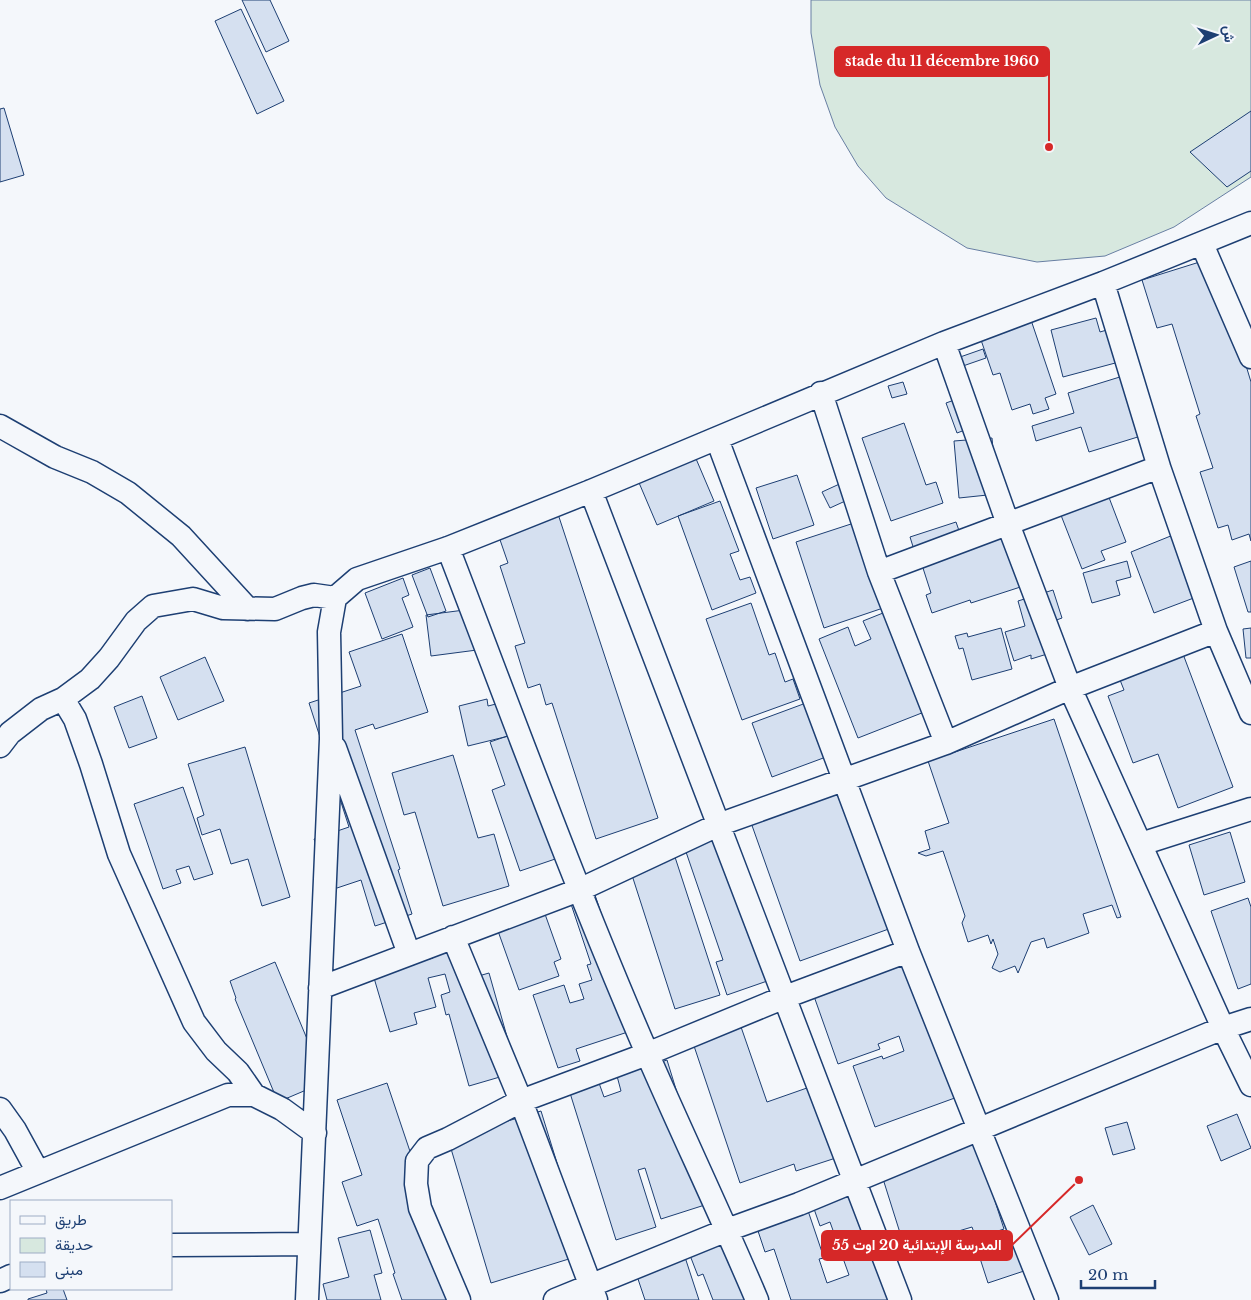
<svg xmlns="http://www.w3.org/2000/svg" width="1251" height="1300" viewBox="0 0 1251 1300" font-family="'Libre Baskerville',Vazirmatn,serif">
<style>
.green{fill:#d7e8df;stroke:#687fa3}
.building{fill:#d5e0f0;stroke:#1d3f73}
.lines{fill:none;stroke-linecap:round;stroke-linejoin:round}
.minor-casing{stroke:#1d3f73;stroke-width:25}
.minor{stroke:#f4f7fb;stroke-width:22}
.leader{fill:none;stroke:#d62828;stroke-width:2}
.callout-dot{fill:#d62828;stroke:#f4f7fb;stroke-width:2}
.callout{fill:#d62828;stroke:#d62828;stroke-width:2}
.callout-label{font-size:14px;text-anchor:middle;font-weight:bold;fill:#fff}
</style>
<rect width="100%" height="100%" fill="#f4f7fb"/>
<path class="green" d="M811 0H1251V177L1174 227 1105 256 1037 262 967 248 886 198 858 166 835 127 820 85 811 33Z"/>
<path class="building" d="M242 0H270L289 41 266 52Z
M241 9 284 101 257 114 215 21Z
M4 108 24 175 0 182V109Z
M1251 111V171L1227 187 1190 152Z
M1206 260 1234 326 1251 382V541L1249 534 1232 540 1228 525 1218 528 1200 472 1213 468 1196 416 1200 414 1172 324 1157 328 1142 280Z
M1096 318 1100 332 1110 329 1119 362 1063 377 1051 330Z
M1031 320 1056 394 1045 398 1049 409 1033 414 1030 404 1012 410 1000 373 993 375 980 337Z
M983 349 986 358 960 367 981 424 957 433 946 403 957 399 943 363Z
M1123 376 1141 436 1089 452 1081 427 1036 441 1032 426 1074 413 1068 393Z
M903 382 907 394 892 398 888 386Z
M904 423 926 485 936 482 943 503 891 521 862 438Z
M992 438 997 494 959 498 954 441Z
M694 454 714 501 657 525 637 478Z
M797 475 814 525 773 539 756 488Z
M846 481 854 497 830 508 822 492Z
M1105 487 1126 542 1101 551 1105 560 1082 569 1057 505Z
M720 501 739 551 730 554 740 580 750 577 756 593 712 610 678 516Z
M558 514 658 818 596 839 552 703 546 705 540 684 528 688 515 646 525 643 500 566 508 563 498 534Z
M956 522 964 545 1021 526 1039 581 971 603 970 600 932 613 926 595 931 593 922 565 915 553 910 537Z
M854 523 892 605 824 628 796 542Z
M1183 531 1207 593 1154 613 1131 552Z
M1127 561 1131 577 1116 581 1120 595 1092 603 1083 573Z
M1251 561V612H1248L1234 567Z
M430 568 446 611 428 617 412 575Z
M403 578 409 595 402 598 413 627 382 639 365 593Z
M1053 590 1062 618 1051 622 1060 650 1031 659V655L1014 661 1005 632 1025 626 1018 601Z
M751 603 769 655 775 653 785 682 793 679 800 699 742 720 706 619Z
M898 607 937 707 858 738 819 639 848 627 855 646 871 639 863 621Z
M472 609 477 650 431 656 426 615Z
M1001 628 1012 669 972 680 963 648 959 649 955 636 967 633 968 637Z
M1251 628V658H1246L1243 629Z
M402 634 428 712 375 729 373 724 355 730 400 869 398 870 412 914 375 926 361 880 331 890 314 839 349 827 309 703 361 686 349 652Z
M1180 646 1233 787 1178 808 1158 754 1133 763 1108 696 1124 690 1116 670Z
M205 657 224 701 178 720 160 677Z
M142 696 157 738 129 748 114 707Z
M487 699 488 706 516 699 525 732 468 746 459 706Z
M806 703 826 757 772 777 752 723Z
M1054 719 1121 917 1117 918 1112 905 1083 914 1089 933 1047 948 1044 938 1031 942 1018 973 1015 966 1000 972 992 968 998 954 993 939 991 944 988 935 968 942 962 923 965 916 943 851 926 856 918 853 930 849 925 831 949 823 928 761Z
M528 729 564 856 520 871 492 790 505 785 490 742Z
M245 747 290 897 262 906 248 859 231 864 220 829 202 835 197 818 204 815 188 764Z
M453 755 478 838 494 834 509 886 443 906 415 812 404 815 392 773Z
M846 783 897 926 800 961 749 817Z
M183 787 213 874 194 880 189 866 176 870 181 883 163 889 134 804Z
M1230 832 1245 882 1204 895 1189 845Z
M725 836 773 979 727 995 716 962 723 960 685 849Z
M674 854 720 995 675 1009 630 869Z
M595 895 640 1028 576 1049 580 1061 558 1068 533 995 564 985 570 1003 584 999 579 984 592 980 587 965 591 964 571 904Z
M1248 898 1251 907V984L1238 989 1211 911Z
M540 900 561 959 554 962 559 976 519 990 493 917Z
M464 936 475 977 489 973 517 1072 469 1086 449 1014 446 1015 441 995 450 992 445 974 428 978 436 1007 414 1013 417 1024 390 1032 369 961 415 963 433 958 429 946Z
M911 949 963 1095 875 1127 853 1066 882 1056 883 1059 904 1051 899 1036 878 1044 880 1049 838 1064 810 985Z
M275 962 325 1082 278 1102 235 999 236 998 230 981Z
M740 1024 767 1102 824 1082 848 1154 796 1171 794 1164 740 1183 692 1040Z
M667 1060 711 1203 661 1219 645 1168 638 1170 656 1227 616 1240 570 1093 599 1083 604 1097 621 1091 617 1076Z
M387 1083 460 1300H402L393 1274 395 1273 378 1219 357 1226 342 1182 362 1175 337 1100Z
M541 1111 585 1254 491 1283 449 1142 488 1127Z
M1237 1114 1251 1148 1221 1161 1207 1126Z
M1127 1122 1135 1149 1113 1155 1105 1128Z
M973 1133 1004 1229 976 1238 972 1227 915 1244 912 1232 901 1236 878 1163Z
M856 1191 892 1300H791L774 1249 765 1252 751 1210 802 1193 824 1258 819 1259 827 1283 849 1275 830 1222 820 1226 813 1206Z
M1093 1205 1112 1244 1089 1255 1070 1217Z
M726 1229 747 1300H713L703 1274 698 1276 686 1245Z
M370 1230 382 1273 374 1275 381 1300H327L323 1284 349 1277 338 1238Z
M1017 1232 1030 1269 988 1283 976 1246Z
M682 1248 699 1300H645L633 1264Z
M46 1289H63L67 1300H28V1299L47 1293Z"/>
<g class="lines">
<defs>
<path id="minor" d="M1202 244 1251 357
M944 343 1008 524 1070 688 1223 1028 1251 1085
M821 393 879 572 946 743
M0 426 55 457 92 472 128 493 181 536 248 609
M717 439 908 951 1047 1300
M1159 467 1216 631
M591 491 900 1300
M448 548C513 717 575 887 647 1053 683 1136 722 1217 757 1300
M879 572 1159 467 1103 283
M63 699 75 719 91 764 119 854 194 1022 216 1051 238 1072 254 1095
M0 746 10 733 41 709 63 699 90 679 109 658 136 621 153 606 193 599 223 608 275 609 302 598 314 595 335 598
M335 748 409 954
M1141 844 1251 809
M453 937 521 1101 596 1300
M320 988 579 890 718 825 946 743 1070 688 1216 631 1251 713
M0 1109 15 1130 38 1172
M0 1188 228 1095H254L282 1109 315 1133
M171 1245 309 1244
M0 1281 11 1276
M307 1300 331 739 329 632 335 598 357 579 448 548 591 491 944 343 1103 283 1251 223
M459 1300 420 1208 416 1184 417 1161 427 1148 448 1139 521 1101 647 1054 785 997 908 951
M555 1300 727 1230 799 1204 1223 1028 1251 1019"/>
</defs>
<use href="#minor" class="minor-casing"/>
<use href="#minor" class="minor"/>
</g>
<path class="leader" d="M1049 147L1049 62M1079 1180L1012 1245"/>
<g class="callout-dot">
<circle cx="1049" cy="147" r="5"/>
<circle cx="1079" cy="1180" r="5"/>
</g>
<g class="callout">
<rect x="835" y="47" width="214" height="29" rx="5"/>
<rect x="822" y="1231" width="190" height="29" rx="5"/>
</g>
<g class="callout-label">
<text x="942" y="66">stade du 11 décembre 1960</text>
<text x="917" y="1250">المدرسة الإبتدائية 20 اوت 55</text>
</g>
<rect x="10" y="1200" width="162" height="90" fill="#f4f7fb" stroke="#9eadc5"/>
<rect x="20" y="1216" width="25" height="8" fill="#f4f7fb" stroke="#9eadc5"/>
<text x="55" y="1225" font-size="15" fill="#1d3f73">طريق</text>
<rect x="20" y="1238" width="25" height="15" fill="#d7e8df" stroke="#9eadc5"/>
<text x="55" y="1250" font-size="15" fill="#1d3f73">حديقة</text>
<rect x="20" y="1262" width="25" height="15" fill="#d5e0f0" stroke="#9eadc5"/>
<text x="55" y="1275" font-size="15" fill="#1d3f73">مبنى</text>
<g transform="translate(1216 35) rotate(86)" stroke="#f4f7fb" stroke-width="4" paint-order="stroke">
<path d="M0-4L9 19L0 12L-9 19Z" fill="#1d3f73"/>
<text y="-8" font-size="14" font-weight="bold" text-anchor="middle" fill="#1d3f73">ش</text>
</g>
<path d="M1081 1280v8h74v-8" fill="none" stroke="#1d3f73" stroke-width="2.5"/>
<text x="1088" y="1280" font-size="15" fill="#1d3f73" stroke="#f4f7fb" stroke-width="4" paint-order="stroke">20 m</text>
</svg>
